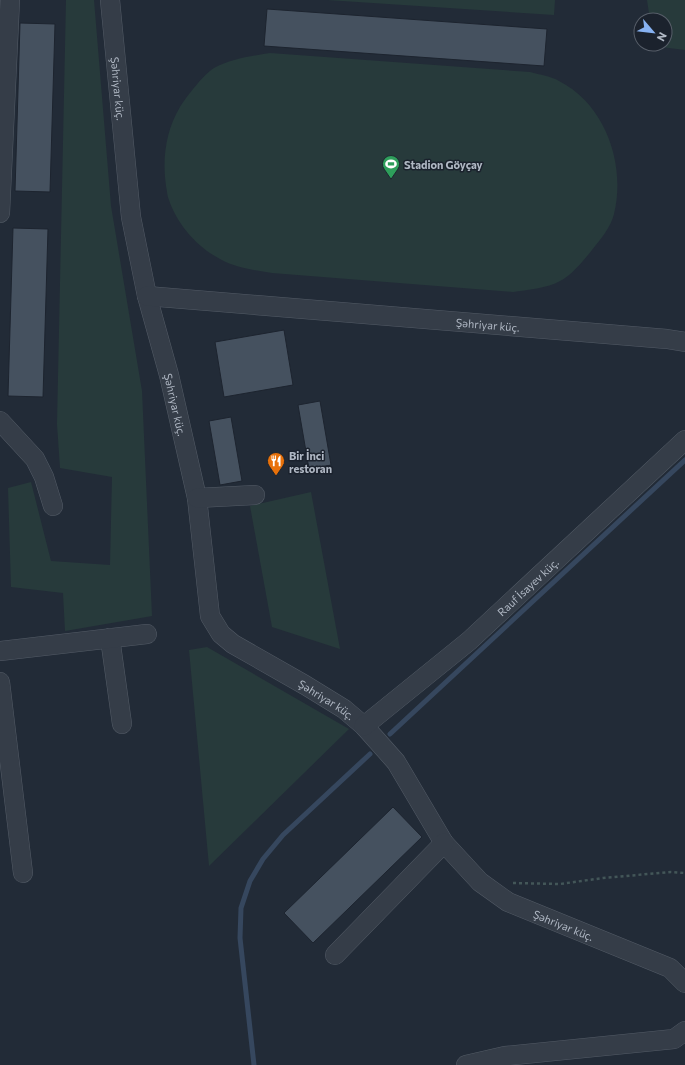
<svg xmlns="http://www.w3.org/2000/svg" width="685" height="1065" viewBox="0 0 685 1065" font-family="Commissioner,sans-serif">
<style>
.green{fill:#273a3b}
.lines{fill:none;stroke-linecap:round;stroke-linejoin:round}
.stream{stroke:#36475e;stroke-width:5}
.building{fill:#45515f;stroke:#1d242f}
.minor-casing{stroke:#535b66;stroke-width:20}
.path{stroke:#435658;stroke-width:2.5;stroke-dasharray:3 3;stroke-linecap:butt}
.minor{stroke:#353d48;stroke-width:19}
.labels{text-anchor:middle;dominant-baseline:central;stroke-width:3;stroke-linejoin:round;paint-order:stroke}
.street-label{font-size:11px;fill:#b0b8c4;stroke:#1b222d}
.poi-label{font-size:11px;font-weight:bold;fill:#b0b8c4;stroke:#1b222d;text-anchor:start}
</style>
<rect width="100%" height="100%" fill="#222b37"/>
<path class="green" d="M66 0H94L111 206 142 391 152 616 65 631 63 593 11 587 8 488 31 482 51 561 110 565 112 477 60 468 57 424Z
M327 0H555L554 15Z
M647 0H685V50L653 46V44H665V20H650Z
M270 53 530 72C540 75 551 76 559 81 606 105 626 165 614 214 611 227 600 240 592 250 584 260 571 276 560 281 548 288 526 290 513 292L272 273C254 270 236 268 220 259 197 247 177 224 169 200 167 196 167 190 166 186 162 159 166 130 180 107 187 96 204 74 214 68 231 59 251 56 270 53Z
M311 492 340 649 272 627 250 506Z
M207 647 349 729 209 866 189 650Z"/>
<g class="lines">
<path class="stream" d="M390 734 685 460
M254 1065 240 938 241 908 250 881 263 859 283 835 370 754"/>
</g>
<path class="building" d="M267 9 547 29 544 66 264 46Z
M20 23 55 24 50 192 15 191Z
M13 228 48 229 43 397 8 396Z
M284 330 293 385 224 397 215 342Z
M320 401 331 465 309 469 298 405Z
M231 417 242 481 220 485 209 421Z
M393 807 422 837 313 943 284 913Z"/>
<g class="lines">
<defs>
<g id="minor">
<path id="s1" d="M110 0 131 217 147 296 169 375 197 498 210 616 221 634 233 644 305 685 344 709 364 726 396 762 444 843 480 882 508 902 670 968 685 983"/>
<path d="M0 213 10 0"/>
<path id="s2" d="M147 296 667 339 685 342"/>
<path d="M0 421 35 459 44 477 53 506"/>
<path d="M197 498 255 495"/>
<path d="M110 638 122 724"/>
<path d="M0 651 147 634"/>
<path d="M0 682 23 873"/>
<path id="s3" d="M364 726 469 641 685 440"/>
<path d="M335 955 444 843"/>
<path d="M466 1065 505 1056 674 1039 685 1031"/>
</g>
</defs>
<use href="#minor" class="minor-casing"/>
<path class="path" d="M513 883 560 884 603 878 671 872 685 873"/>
<use href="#minor" class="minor"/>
</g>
<defs>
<symbol id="stadium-pin" viewBox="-11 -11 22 30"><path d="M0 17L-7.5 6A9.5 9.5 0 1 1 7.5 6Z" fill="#2e9e5b" stroke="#1b222d"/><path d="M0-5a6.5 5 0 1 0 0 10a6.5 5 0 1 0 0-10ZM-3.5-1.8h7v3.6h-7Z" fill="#fff"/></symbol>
<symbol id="restaurant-pin" viewBox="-11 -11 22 30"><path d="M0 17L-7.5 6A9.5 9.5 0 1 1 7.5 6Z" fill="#e8710a" stroke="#1b222d"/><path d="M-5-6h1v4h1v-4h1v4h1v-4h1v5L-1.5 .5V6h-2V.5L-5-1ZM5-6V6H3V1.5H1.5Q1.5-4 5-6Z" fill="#fff"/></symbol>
</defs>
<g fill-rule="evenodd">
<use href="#stadium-pin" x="381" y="154" width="20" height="27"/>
<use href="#restaurant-pin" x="266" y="451" width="20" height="27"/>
</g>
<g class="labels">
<g class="street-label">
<text stroke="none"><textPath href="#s1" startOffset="89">Şəhriyar küç.</textPath></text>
<text stroke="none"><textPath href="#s2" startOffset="342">Şəhriyar küç.</textPath></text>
<text stroke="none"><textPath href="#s1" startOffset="411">Şəhriyar küç.</textPath></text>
<text stroke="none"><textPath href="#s3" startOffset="215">Rauf İsayev küç.</textPath></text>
<text stroke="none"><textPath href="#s1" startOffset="771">Şəhriyar küç.</textPath></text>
<text stroke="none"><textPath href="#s1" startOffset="1107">Şəhriyar küç.</textPath></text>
</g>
<g class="poi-label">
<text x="404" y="164">Stadion Göyçay</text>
<text x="289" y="455">Bir İnci<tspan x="289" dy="13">restoran</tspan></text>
</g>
</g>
<g transform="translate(653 32) rotate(118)"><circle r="19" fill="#1b222d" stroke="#575e69"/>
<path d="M0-3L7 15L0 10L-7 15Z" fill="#87b2f2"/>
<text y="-6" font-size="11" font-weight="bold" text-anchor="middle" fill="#b0b8c4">N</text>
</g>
</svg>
